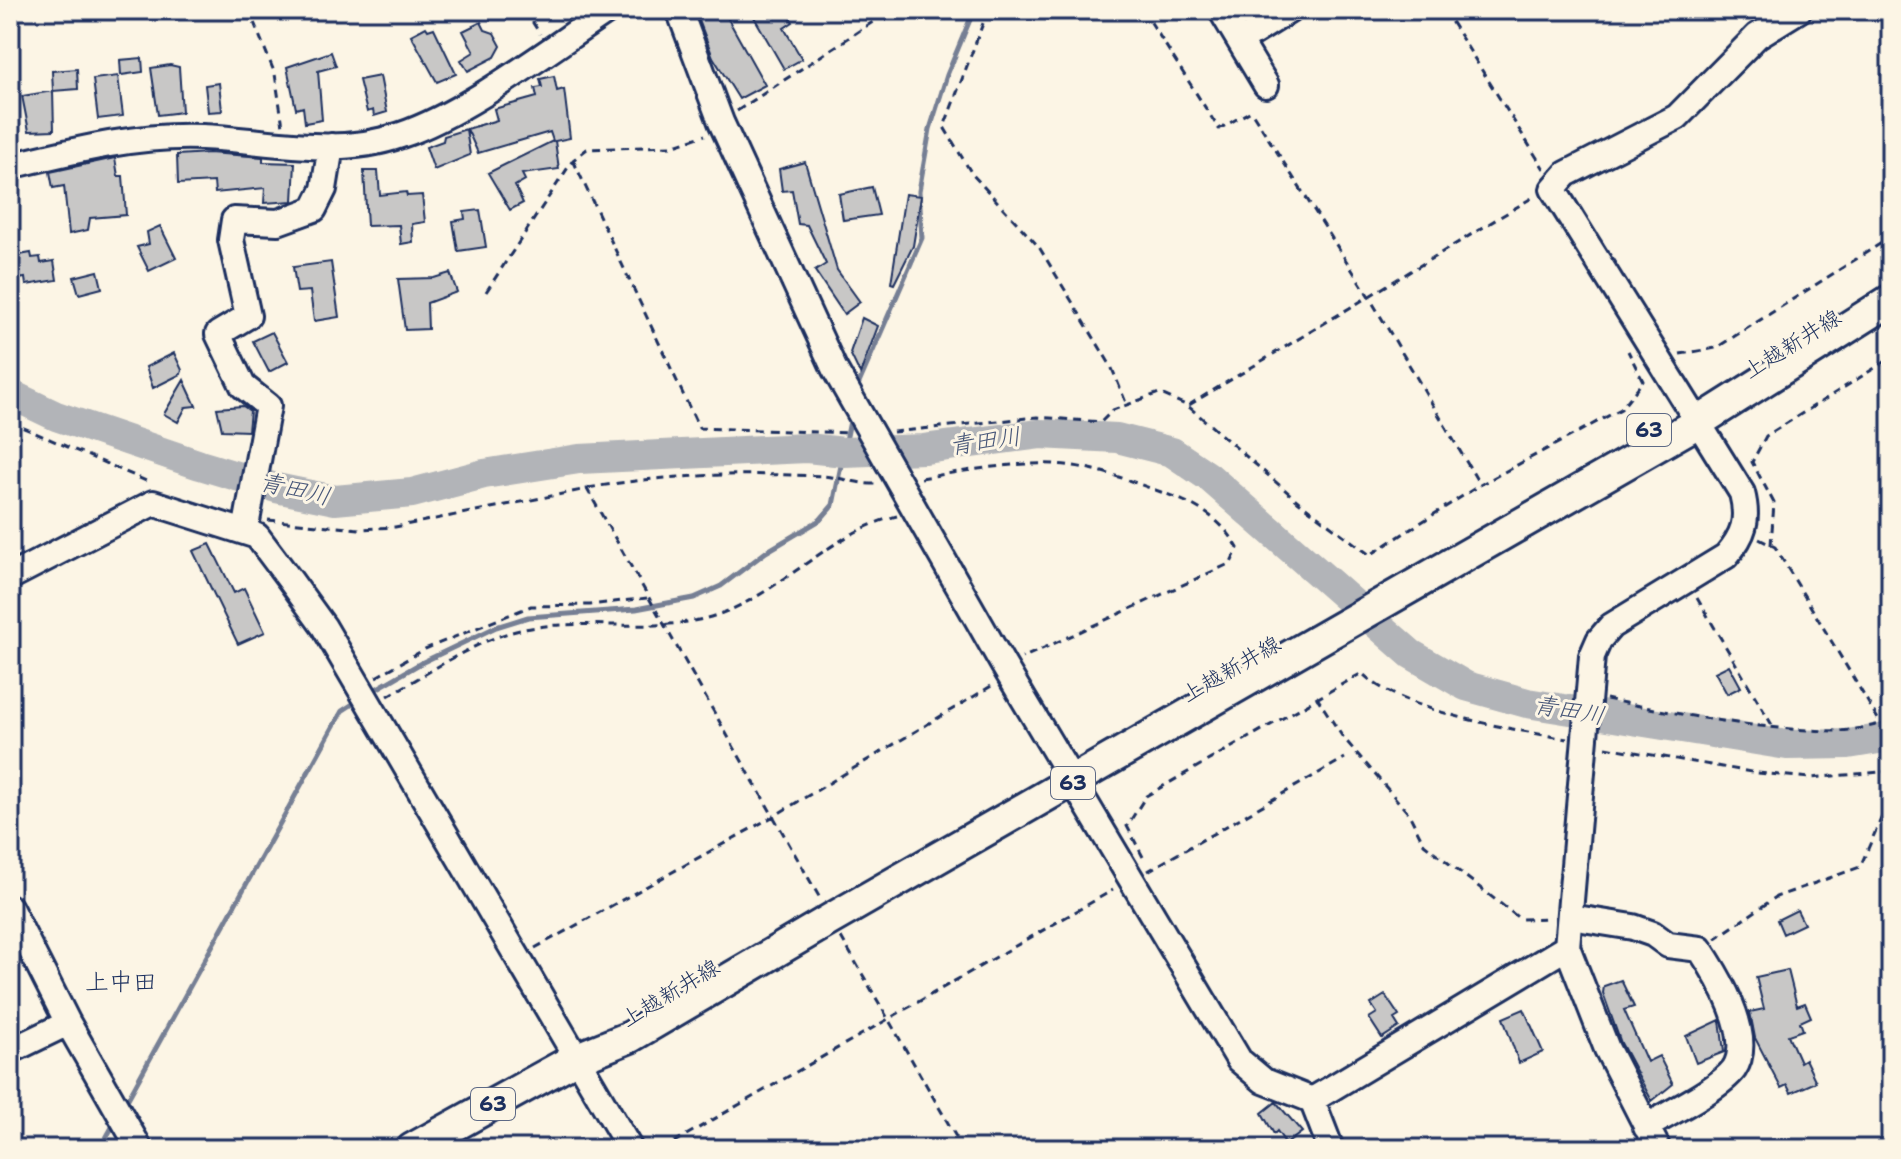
<svg xmlns="http://www.w3.org/2000/svg" width="1901" height="1159" viewBox="0 0 1901 1159" font-family="'Shantell Sans','Klee One',sans-serif">
<style>
.lines{fill:none;stroke-linecap:round;stroke-linejoin:round}
.stream{stroke:#767f94;stroke-width:5}
.river{stroke:#b2b4b8;stroke-width:30}
.building{fill:#c8c7c6;stroke:#1b2f5e;stroke-width:2}
.minor-casing{stroke:#1b2f5e;stroke-width:30}
.major-casing{stroke:#1b2f5e;stroke-width:36}
.path{stroke:#1b2f5e;stroke-width:3;stroke-dasharray:8 6;stroke-linecap:butt}
.minor{stroke:#fcf5e5;stroke-width:24}
.major{stroke:#fcf5e5;stroke-width:30}
.labels{text-anchor:middle;dominant-baseline:central;stroke-width:6;stroke-linejoin:round;paint-order:stroke}
.shield{fill:#fcf5e5;stroke:#5e6a86;stroke-width:2}
.shield-label{font-size:20px;font-weight:bold;fill:#1b2f5e}
.street-label{font-size:22px;fill:#1b2f5e;stroke:#fcf5e5}
.water-label{font-size:24px;font-style:italic;fill:#485779;stroke:#fcf5e5}
.neighbourhood-label{font-size:24px;fill:#1b2f5e;stroke:#fcf5e5}
</style>
<rect width="100%" height="100%" fill="#fcf5e5"/>
<filter id="ink" filterUnits="userSpaceOnUse"><feTurbulence type="fractalNoise" baseFrequency=".0125" numOctaves="2"/><feDisplacementMap in="SourceGraphic" scale="16" xChannelSelector="R" yChannelSelector="G"/><feConvolveMatrix kernelMatrix="1 2 1 2 8 2 1 2 1" color-interpolation-filters="sRGB"/></filter>
<g filter="url(#ink)">
<g class="lines">
<path class="stream" d="M856 390 922 238 919 191 930 129 947 75 974 10
M371 692 421 663 496 627 528 617 636 609 694 598 721 586 766 552 820 520 833 505 851 416
M125 1104 342 711 359 700
M100 1149 116 1120"/>
<path class="river" d="M10 394 56 416 200 465 276 488 335 500 412 493 484 474 579 459 807 448 844 452 924 449 1040 434 1117 438 1172 452 1209 477 1411 654 1466 686 1527 703 1787 745 1848 744 1891 737"/>
</g>
<path class="building" d="M706 10H723L765 85 739 99 713 57 697 15Z
M750 10H770L774 18 786 11 793 22 784 28 802 59 784 69Z
M481 22 485 30 494 33 501 46 495 57 468 71 461 60 474 52 463 31Z
M426 27 428 30 434 28 456 74 437 82 411 35Z
M331 52 336 66 318 71 322 120 305 123 303 107 296 109 287 67Z
M142 58 143 72 121 75 120 60Z
M170 65 179 67 182 112 158 115 151 68Z
M77 69 78 89 53 91 52 71Z
M118 76 123 116 98 119 93 79Z
M380 76 387 112 374 116 373 110 367 112 359 80Z
M554 76 557 91 564 89 570 138 555 141 559 169 522 174 525 180 515 186 523 203 510 210 488 173 553 141 550 132 478 153 467 129 497 120 494 109 537 97 535 88 542 87 540 79Z
M219 83 222 111 208 112 205 85Z
M53 91 54 130 29 131 22 96Z
M466 129 470 155 434 170 426 147 443 141 444 136Z
M209 153 263 157V162L295 163 293 201 264 203 265 188 215 193 214 182 178 184 177 155Z
M115 158 118 176H123L126 215 90 218 88 230 69 234 64 186 53 188 50 172Z
M805 162 837 270 860 302 844 314 815 271 826 264 807 225 798 224 792 190 782 191 779 169Z
M364 171H378L380 195 406 192 407 196 422 195 425 222 412 224 413 242 401 244 399 225 367 226Z
M872 187 879 215 843 220 839 194Z
M905 194 921 196 913 246 894 284 891 283Z
M480 210 486 247 458 251 453 221 465 219 464 212Z
M160 226 176 258 149 271 137 247 149 244 147 232Z
M31 253 32 258 40 257 41 263 54 261 57 280 26 285 25 278 18 279 14 256Z
M331 262 339 317 314 321 310 291 297 292 293 267Z
M98 271 102 288 79 294 74 277Z
M450 273 457 292 427 303 428 329 405 330 398 279 434 278Z
M862 318 878 326 860 374 850 353Z
M272 332 288 362 269 372 253 341Z
M174 353 182 370 181 374 153 388 146 367Z
M184 380 196 406 186 407 178 422 164 414Z
M243 406 250 411 248 431 222 430 217 408Z
M210 544 234 593 244 588 265 632 238 644 193 551Z
M1729 665 1741 687 1727 694 1715 672Z
M1797 910 1804 924 1783 934 1777 920Z
M1788 970 1797 1006 1805 1003 1811 1017 1800 1022 1803 1030 1788 1035 1800 1062 1805 1059 1816 1082 1791 1093 1787 1085 1781 1088 1755 1038 1750 1012 1764 1009 1756 977Z
M1621 980 1634 1007 1624 1010 1647 1062 1659 1056 1673 1084 1652 1101 1621 1043 1603 993 1604 986Z
M1385 995 1399 1016 1394 1019 1399 1027 1382 1038 1369 1018 1377 1013 1371 1004Z
M1524 1009 1543 1052 1519 1063 1503 1018Z
M1720 1020 1724 1052 1696 1063 1686 1036Z
M1276 1102 1302 1132 1286 1144 1277 1131 1274 1134 1262 1113Z"/>
<g class="lines">
<defs>
<path id="minor" d="M679 10 721 122 834 368 1004 666 1239 1060 1264 1081 1312 1100 1331 1149
M1221 10 1266 85
M1240 41 1290 10
M10 166C72 151 138 134 202 137 268 140 336 158 401 135 467 113 550 49 609 10
M245 532 268 406 243 386 218 334 248 316 231 240 234 220 278 222 314 209 324 189 331 146
M10 577 153 503 257 536 290 580 324 627 630 1149
M10 908 68 1023 140 1149
M1570 917 1633 927 1653 934 1668 945 1700 949C1718 976 1755 1037 1734 1069 1719 1089 1669 1113 1646 1127
M10 1051 68 1023
M1312 1100 1567 947
M1658 1149 1607 1049 1567 947 1592 656 1599 640 1611 626 1726 556C1744 535 1749 520 1742 493L1553 189 1566 174 1677 117 1757 36 1799 10"/>
<path id="major" d="M412 1149 575 1059 630 1037 831 919 1697 423 1891 300"/>
</defs>
<use href="#minor" class="minor-casing"/>
<use href="#major" class="major-casing"/>
<path class="path" d="M249 10 275 74 283 126
M525 10 540 34
M988 10 944 127 972 174 1039 247 1111 366 1127 405
M1143 10 1219 129 1251 111 1368 295 1480 485
M1444 10 1544 169
M737 111 891 10
M573 160 699 428 850 433
M486 292 573 160 587 149 672 146 705 135
M1680 354 1716 348 1891 237
M1189 405 1535 196
M10 422 151 483
M893 432 1037 417 1101 422 1113 410 1159 393 1188 406 1299 502 1370 555 1480 485 1621 409 1643 381 1628 351
M921 478C974 470 1032 457 1085 468 1111 473 1136 483 1161 492 1193 503 1221 517 1238 548L1231 563 1022 658
M588 488C665 474 745 473 823 476 842 477 858 485 878 484
M268 520 359 529 395 527 587 489 821 900
M1759 539 1775 547 1881 724
M1771 545 1774 503 1752 462 1766 436 1891 358
M1697 598 1772 725
M376 677 425 649 531 606 590 605 647 598
M388 696C425 675 472 643 512 632 578 614 651 637 717 615 782 593 829 533 897 516
M1316 696 1342 736 1409 814 1424 844 1520 919 1550 918
M1606 699C1681 715 1759 730 1835 731 1854 731 1873 725 1891 722
M1606 747 1757 773 1811 778 1891 771
M1143 857 1127 826 1146 796 1362 673C1401 712 1512 729 1567 739
M1148 871 1345 758
M841 937 963 1149
M1715 939 1776 897 1860 867 1891 796
M535 948 774 816 993 685
M662 1149 1113 890"/>
<use href="#minor" class="minor"/>
<use href="#major" class="major"/>
</g>
</g>
<g class="labels">
<g class="shield">
<rect x="1627" y="414" width="44" height="32" rx="6"/>
<rect x="1051" y="767" width="44" height="32" rx="6"/>
<rect x="471" y="1088" width="44" height="32" rx="6"/>
</g>
<g class="shield-label">
<text x="1649" y="430">63</text>
<text x="1073" y="783">63</text>
<text x="493" y="1104">63</text>
</g>
<g class="street-label">
<text transform="translate(1792 344) rotate(-32)">上越新井線</text>
<text transform="translate(1231 669) rotate(-30)">上越新井線</text>
<text transform="translate(670 993) rotate(-31)">上越新井線</text>
</g>
<g class="water-label">
<text transform="translate(985 441) rotate(-8)">青田川</text>
<text transform="translate(295 489) rotate(13)">青田川</text>
<text transform="translate(1569 710) rotate(10)">青田川</text>
</g>
<g class="neighbourhood-label">
<text x="121" y="982">上中田</text>
</g>
</g>
<rect width="1901" height="1159" fill="none" stroke="#fcf5e5" stroke-width="40"/>
<rect x="20" y="20" width="1861" height="1119" fill="none" stroke="#1b2f5e" stroke-width="3" filter="url(#ink)"/>
</svg>
